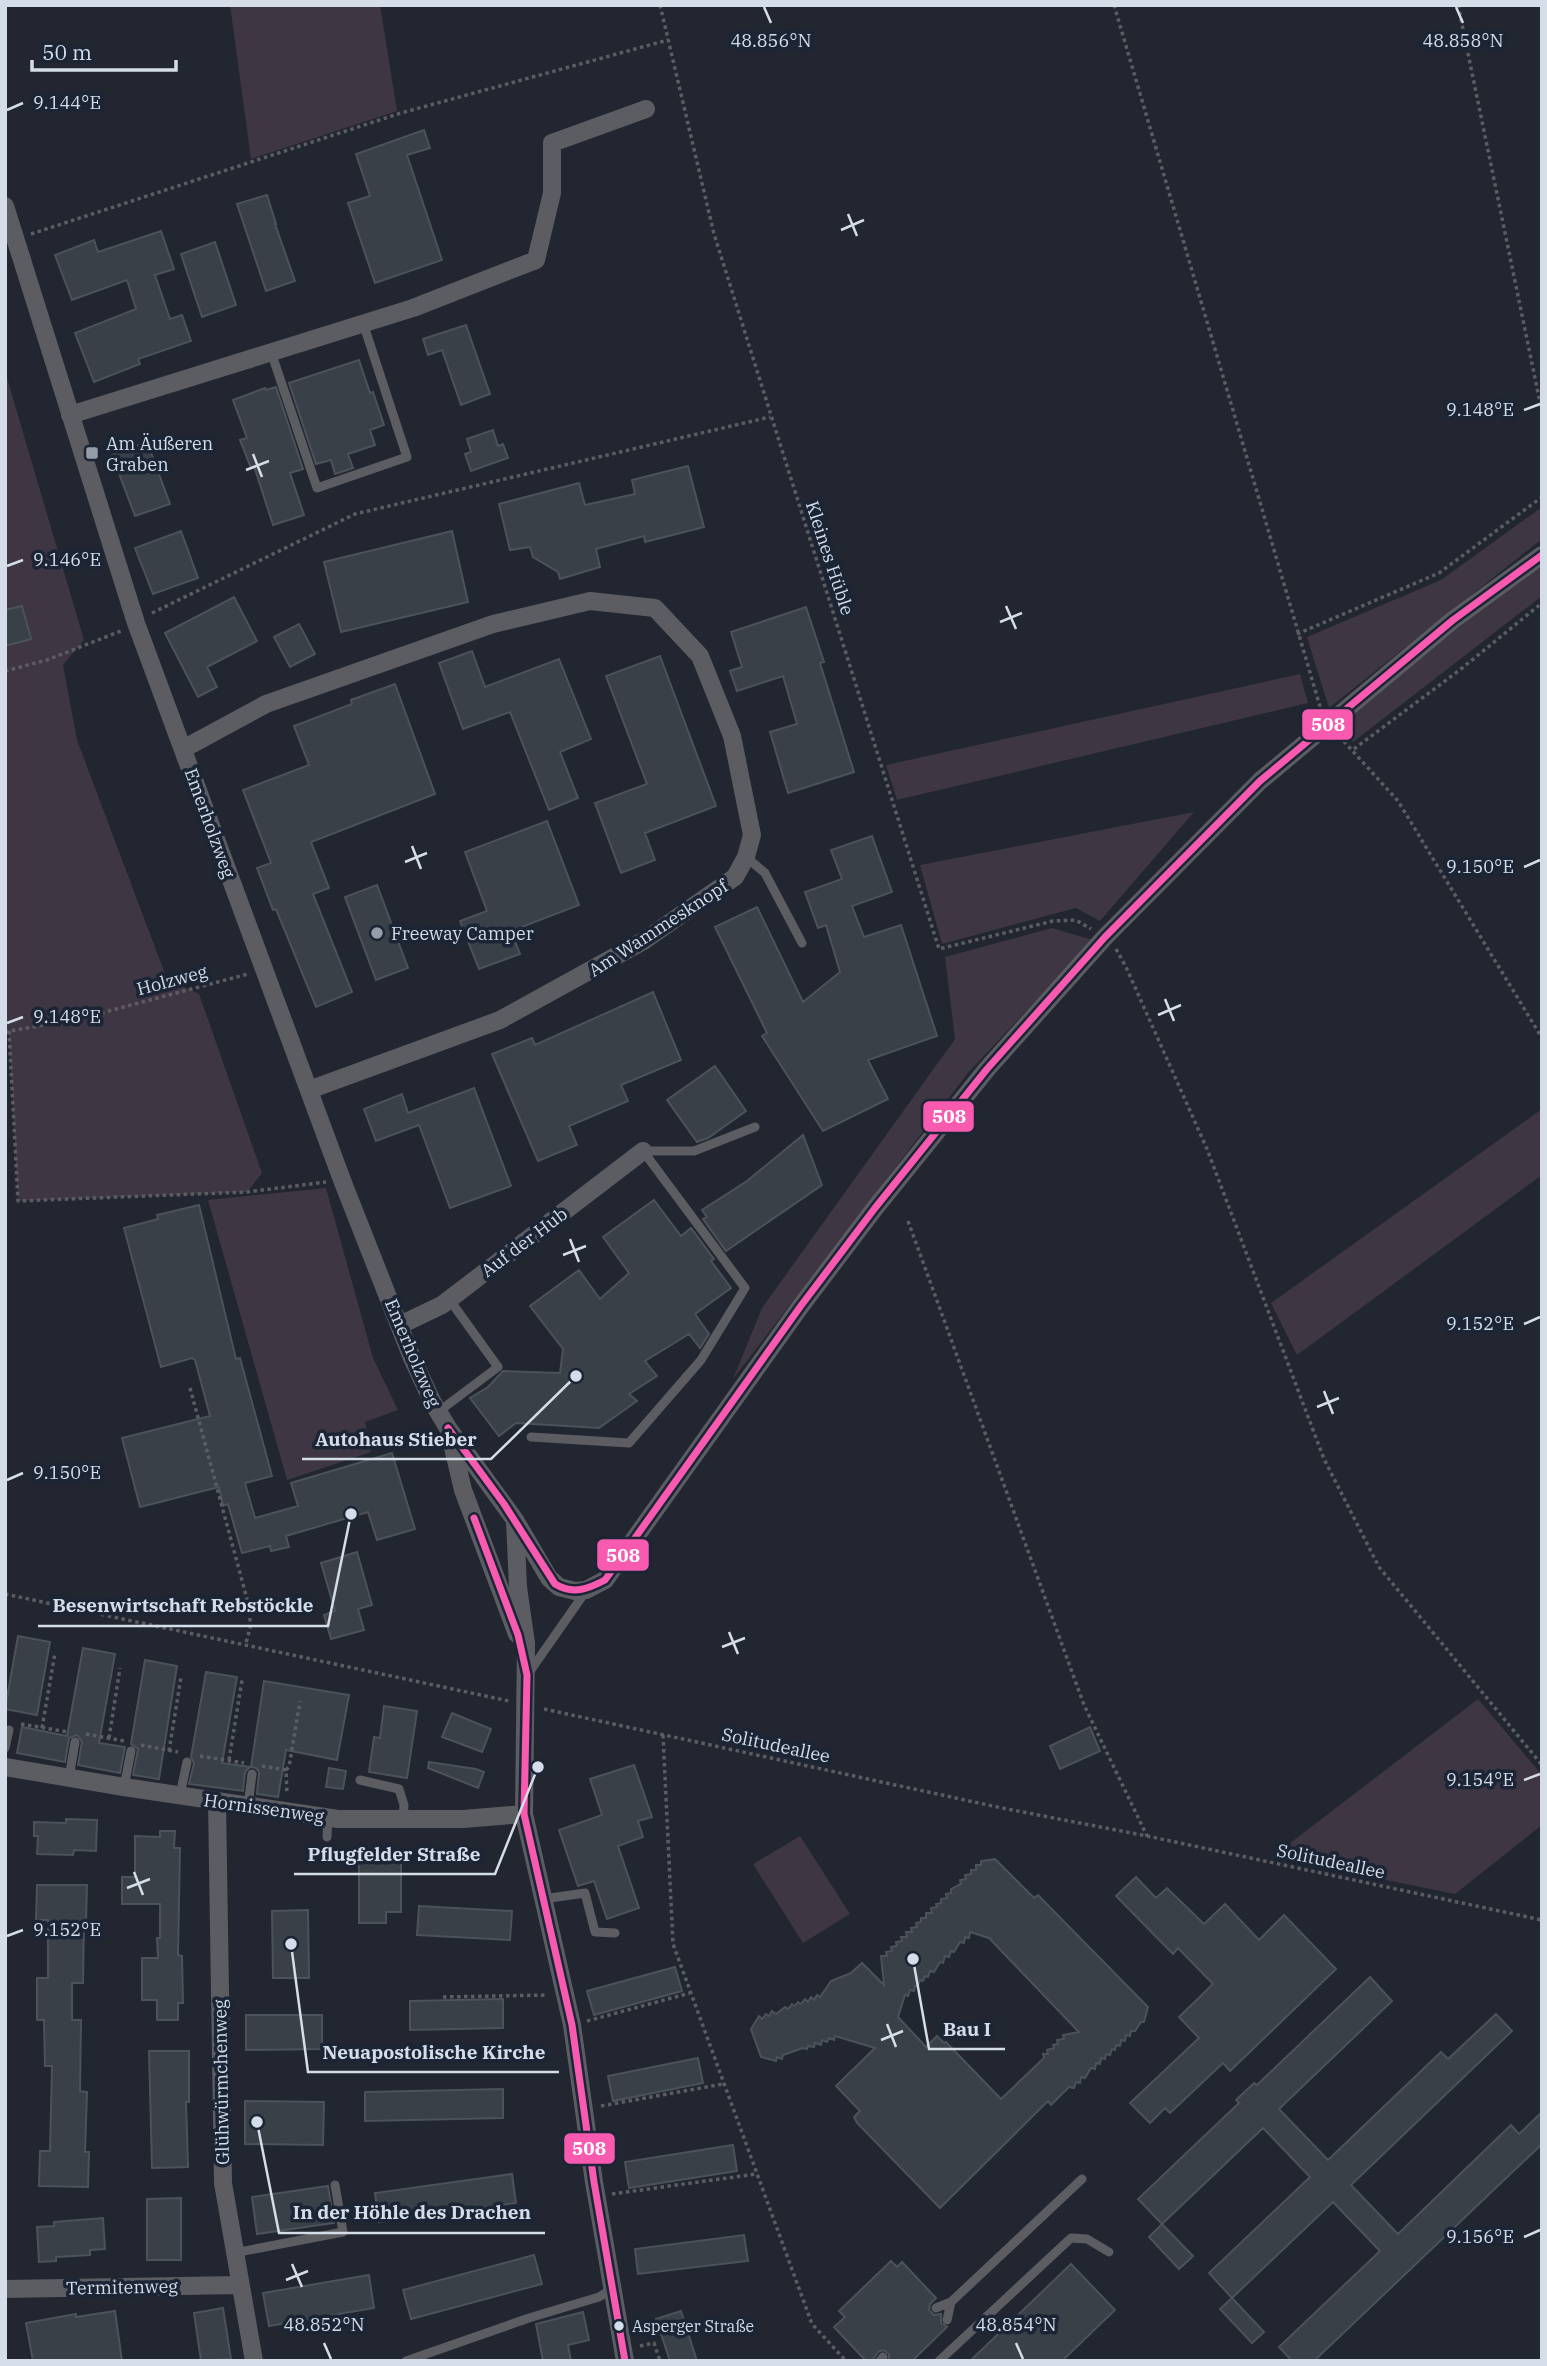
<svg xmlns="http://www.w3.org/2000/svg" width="1547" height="2366" viewBox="0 0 1547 2366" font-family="'IBM Plex Serif',serif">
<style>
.green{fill:#3e3643}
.building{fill:#394048;stroke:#4b525a;stroke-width:2;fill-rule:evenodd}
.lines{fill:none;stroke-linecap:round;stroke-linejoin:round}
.path{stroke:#5c5d63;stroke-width:3.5;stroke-dasharray:3.5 3.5;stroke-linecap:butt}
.service{stroke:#5c5d62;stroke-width:9}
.minor{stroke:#5c5d62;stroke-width:18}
.bus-1-casing{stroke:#1b2536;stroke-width:12}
.bus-1{stroke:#f75aaf;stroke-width:7}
.ticks{fill:none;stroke:#d5dde8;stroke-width:2.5}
.poi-dot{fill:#969da8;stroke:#1b2536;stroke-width:2.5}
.bus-dot{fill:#d5dde8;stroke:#1b2536;stroke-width:2.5}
.labels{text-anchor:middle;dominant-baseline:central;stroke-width:7;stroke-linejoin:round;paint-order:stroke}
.bus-label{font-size:16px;fill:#d5dde8;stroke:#1b2536;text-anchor:start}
.poi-label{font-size:18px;fill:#d5dde8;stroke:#1b2536;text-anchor:start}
.street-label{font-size:18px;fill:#d5dde8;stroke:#1b2536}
.ticks-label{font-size:18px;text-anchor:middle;fill:#d5dde8;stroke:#1b2536;stroke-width:7;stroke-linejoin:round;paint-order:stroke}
.leader{fill:none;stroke:#d5dde8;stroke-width:2.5}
.callout-dot{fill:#d5dde8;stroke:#1b2536;stroke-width:2.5}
.callout-label{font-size:19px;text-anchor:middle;font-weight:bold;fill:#d5dde8;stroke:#1b2536;stroke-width:7;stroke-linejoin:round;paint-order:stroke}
.line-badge{stroke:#1b2536;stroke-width:2.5}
.badge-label{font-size:19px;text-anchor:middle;font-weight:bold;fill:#fff}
</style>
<rect width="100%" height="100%" fill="#212630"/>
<path class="green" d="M230 5H380L397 111 251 159Z
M5 371 84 640 63 665 77 740 167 979 199 994 262 1173 247 1192 18 1201 9 1032H5Z
M1542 507V539L1329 708 1307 637 1441 580Z
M1542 567V596L1353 742 1340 722 1521 578Z
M1300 674 1308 703 897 800 886 765Z
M1194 812 1100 921 1076 908 942 944 920 865Z
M1052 928 1093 940 968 1073 733 1379 762 1308 955 1039 945 957Z
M1542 1109V1175L1297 1355 1271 1303Z
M326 1188 373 1358 398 1410 365 1422 371 1452 287 1480 208 1200Z
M1478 1699 1542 1775V1825L1455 1894 1272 1857Z
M800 1836 850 1914 803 1943 753 1864Z"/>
<path class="building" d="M424 130 430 148 407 155 442 260 375 283 348 203 370 196 356 154Z
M267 195 276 224H275L295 281 266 291 237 204Z
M161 231 174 269 155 275 170 319 182 315 191 341 138 359 140 364 94 382 75 333 136 309 127 280 72 300 55 255 94 240 98 252Z
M215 242 236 305 202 317 181 254Z
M466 325 490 394 461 405 442 350 428 355 423 339Z
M359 360 370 393 373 392 384 425 370 430 375 445 348 454 353 468 335 474 331 460 316 464 289 383Z
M276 387 303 469 290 473 304 515 273 525 254 466 251 468 240 440 247 438 233 400 265 388 266 390Z
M493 430 498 446 503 444 508 458 471 471 465 454 471 452 467 439Z
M147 442 170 504 135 516 112 455Z
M688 466 704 527 645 542 644 536 596 549 600 567 560 579 558 572 533 557 530 547 510 550 499 504 579 483 585 505 635 494 632 480Z
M181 531 198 578 153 594 135 548Z
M452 531 468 602 341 632 324 562Z
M234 597 257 641 207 667 217 687 198 697 165 633Z
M22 606 31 639 5 646V610Z
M806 607 824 662 820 663 854 772 788 793 770 732 797 724 783 676 737 691 730 671 742 667 731 632Z
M299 624 315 654 290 667 274 637Z
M472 651 485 687 559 659 591 739 560 752 578 798 549 810 510 712 463 729 439 663Z
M660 656 716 806 645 833 655 860 621 873 595 803 647 784 606 676Z
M395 684 435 794 311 842 329 888 313 894 352 992 316 1007 276 909 273 910 257 868 271 863 243 790 309 765 294 726 352 704 351 700Z
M547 821 579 905 511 931 520 954 479 969 460 921 487 911 465 852Z
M872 836 892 892 852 906 864 937 901 925 937 1036 868 1060 888 1099 823 1131 762 1036 767 1033 715 927 757 907 803 1002 840 972 826 925 818 928 805 892 842 879 831 850Z
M377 885 408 968 376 980 345 897Z
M653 992 681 1060 621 1085 628 1101 569 1126 577 1145 538 1161 492 1054 532 1038 535 1045Z
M715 1066 746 1111 708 1138 697 1142 667 1100Z
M474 1088 511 1186 450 1208 419 1125 376 1141 364 1109 402 1094 408 1113Z
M803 1135 822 1185 726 1251 703 1219 707 1217 702 1210 747 1181Z
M654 1200 681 1236 691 1228 714 1259 711 1261 731 1288 695 1314 709 1334 700 1348 689 1334 645 1361 657 1376 629 1394 637 1401 599 1428 516 1423 499 1436 470 1398 488 1387 503 1371 560 1373 563 1349 530 1306 579 1270 600 1299 629 1273 603 1237Z
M199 1205 236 1359 240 1358 272 1476 245 1483 255 1518 298 1506 291 1483 392 1453 415 1529 377 1540 368 1512 286 1536 289 1547 271 1551 270 1546 242 1553 228 1504 223 1506 219 1487 140 1507 122 1438 210 1416 195 1360 192 1358 161 1367 124 1228 158 1219 157 1215Z
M357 1552 372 1605 358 1609 364 1630 331 1639 324 1615 335 1611 321 1563Z
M18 1636 50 1642 37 1715 5 1709Z
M83 1648 115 1654 99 1743 125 1747 120 1773 78 1765 82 1742 77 1735 69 1738 65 1762 17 1753 22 1727 67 1736Z
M145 1660 177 1666 159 1779 133 1775 138 1749 131 1744Z
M206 1672 237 1677 222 1763 250 1767 245 1772 243 1791 189 1784 194 1763 191 1757Z
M264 1681 349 1695 337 1760 286 1750 278 1797 257 1794 259 1772 256 1768 251 1767Z
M384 1706 417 1711 407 1778 369 1772 374 1737 380 1738Z
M452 1713 491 1729 482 1752 442 1737Z
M1090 1727 1100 1751 1060 1769 1050 1746Z
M429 1762 476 1769 484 1772 478 1788 428 1768Z
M634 1765 652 1817 638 1821 643 1837 618 1846 639 1908 607 1919 594 1881 578 1886 559 1830 602 1815 590 1779Z
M329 1768 346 1771 343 1789 326 1787Z
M66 1819 97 1820 96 1851 74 1850 73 1855 37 1854 38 1836H34V1822L66 1823Z
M160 1831H175L174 1848H180L178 1955 182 1956 183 2003H178V2020H157V2000H142V1958H158L157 1938H160V1904H122V1877H135V1836L160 1837Z
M359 1856H401V1912H386V1923H359Z
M995 1859 1034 1898 1038 1895 1148 2007 1144 2022H1141L1135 2031H1131L1130 2036 1126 2035 1125 2041 1121 2040 1120 2046 1116 2045 1115 2050 1112 2049 1110 2055 1106 2054 1105 2059 1101 2058 1100 2064 1096 2063 1095 2069 1091 2068 1085 2078 1081 2077 1080 2083 1076 2082 1074 2088 1069 2087 1051 2105 1048 2101 940 2208 857 2123 854 2117 860 2111 836 2086 875 2048 835 2036 834 2040 829 2038 827 2042 822 2040 821 2045 815 2043 814 2047 808 2046 807 2049 803 2048 783 2055 782 2059 777 2057 776 2061 761 2057 751 2029 759 2016 762 2019 766 2014 769 2016 772 2011 776 2014 785 2007 788 2009 792 2004 795 2006 798 2002 801 2004 805 1999 808 2002 811 1997 814 2000 817 1995 820 1997 831 1981 851 1973 862 1963 884 1985 881 1956H887L886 1952 892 1951 891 1947 897 1946 896 1942 902 1941 901 1937H907L906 1932H912L911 1928 917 1927 916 1923 921 1922V1918H926V1913H932L931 1908 937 1907 936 1904 941 1903V1899L947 1898 946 1894 951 1893V1889L961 1884 960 1880 966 1879 965 1875 971 1874V1870H976V1865H981V1861ZM970 1932 989 1938 1079 2032 1063 2035 1064 2039 1057 2040 1058 2044 1053 2045 1054 2048 1047 2050 1048 2054H1043L1044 2058 1001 2099 946 2042 944 2043 937 2036 926 2047 898 2017 905 1995 908 1996 910 1990 914 1991 915 1986H918L920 1980 923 1981 925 1976 928 1977 930 1971 934 1972 940 1962 943 1963 945 1956 949 1957 951 1951 954 1952 960 1942 964 1943 965 1937 969 1938Z
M1136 1877 1156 1898 1167 1888 1204 1924 1225 1904 1259 1940 1284 1915 1336 1969 1230 2071 1223 2063 1170 2113 1165 2108 1150 2123 1130 2103 1199 2038 1179 2017 1213 1984 1178 1948 1173 1954 1116 1896Z
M37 1885H87L86 1921H84L83 1983H72V2020H81L80 2091 87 2092 85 2152H89L88 2187 39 2186 40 2151H50L52 2066H45L44 2020H37V1978H48V1920H36Z
M419 1906 512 1911 510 1940 417 1935Z
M308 1910 309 1978H273L272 1911Z
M675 1967 682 1991 594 2015 587 1991Z
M1370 1977 1392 2001 1279 2109 1328 2160 1441 2052 1448 2059 1496 2014 1512 2031 1351 2185 1398 2234 1511 2125 1519 2134 1542 2112V2144L1314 2361H1292L1279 2347 1380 2251 1333 2202 1232 2298 1209 2273 1310 2177 1263 2128 1162 2224 1138 2199 1239 2103 1236 2100 1254 2083 1257 2085Z
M503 1999V2028L410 2030V2001Z
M246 2015H322V2049L246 2050Z
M149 2051H189V2102H186L188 2167 152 2168Z
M698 2058 703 2083 613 2101 608 2076Z
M503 2089V2118L365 2121V2092Z
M245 2101 324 2102 323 2145 245 2144Z
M733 2145 737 2171 629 2188 625 2162Z
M512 2174 516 2203 379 2222 375 2193Z
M328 2186 334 2223 257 2234 252 2197Z
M181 2198V2260H147V2199Z
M103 2218 105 2249 90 2250V2255L56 2257V2261L39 2262 37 2227 54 2226V2222Z
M1162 2224 1193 2256 1179 2269 1149 2237Z
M744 2235 748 2261 638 2274 635 2249Z
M534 2255 542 2284 411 2319 403 2290Z
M891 2261 897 2267 902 2262 936 2298 930 2304 929 2310 934 2315 941 2314V2323L947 2327 912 2361H889V2354L883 2350 878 2352 872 2361H866L834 2327 845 2317 839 2311Z
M1071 2264 1115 2310 1062 2361H970Z
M369 2275 374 2308 269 2326 263 2293Z
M1232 2298 1264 2332 1252 2343 1220 2309Z
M223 2308 231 2359 201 2361 194 2313Z
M115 2311 122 2361H33L26 2323 76 2314V2317Z
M681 2311 697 2361H670L656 2319Z
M583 2312 589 2340 568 2345 571 2361H543L536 2324Z"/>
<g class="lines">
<path class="path" d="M660 5 714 234 939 949 1053 921 1076 920 1091 929
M1114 5 1321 710
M1458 5 1542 412
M31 234 401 113 668 40
M152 613 355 514 770 417
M1297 634 1439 573 1542 497
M5 671 47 660 121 631
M1339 736 1398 801 1542 1038
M1354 749 1461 669 1542 603
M1116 949 1126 967 1207 1149 1324 1459 1379 1567 1542 1765
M9 1031 18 1201 247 1192 326 1182
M5 1032 86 1017 248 974
M908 1221 1084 1705 1147 1836
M190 1388 250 1610V1628L246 1643
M5 1594 509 1701
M544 1709 1002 1808 1147 1836 1542 1920
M21 1724 68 1732
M42 1728 55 1653
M86 1734 124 1741
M663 1735 673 1944 812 2324 846 2361
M109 1738 120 1668
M141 1745 178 1752
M169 1751 181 1677
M200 1756 244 1763
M229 1760 242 1680
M262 1766 286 1770 287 1794
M286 1770 289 1767 300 1701
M443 1997 548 1995
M587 2021 690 1993
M601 2106 723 2084
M612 2194 756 2174
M640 2346 654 2343 660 2361"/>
<path class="service" d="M271 352 317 488 407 457 363 323
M746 857 765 873 802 943
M438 1412 498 1367 449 1299
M531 1437 629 1443 701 1360 745 1288 643 1151H694L755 1127
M528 1674 586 1591
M5 1748 9 1730
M69 1778 75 1742
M360 1780 399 1789 404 1805 403 1820
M124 1787 131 1751
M180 1795 187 1762
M248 1806 252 1774
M327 1837 328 1817
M543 1899 585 1893 595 1932 615 1933
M234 2253 343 2232 335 2185
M951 2302 1082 2179
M936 2308 951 2302 947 2320
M406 2361 529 2318 599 2297 612 2289
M880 2361 883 2357
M939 2361 1071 2238 1087 2239 1109 2252"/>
<path class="minor" d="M5 206 136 623 342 1180 412 1358 433 1403 448 1428 515 1520 549 1578 559 1587 575 1591 586 1590 605 1580 800 1307 875 1208 987 1069 1105 937 1260 781 1453 620 1542 555
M70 415 413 308 536 260 552 193V143L646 109
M183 749 266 704 493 624 590 601 655 608 700 656 732 736 752 835 746 857 735 877 645 940 500 1020 309 1090
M400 1325 442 1305 643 1151
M450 1435 463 1490 517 1634
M515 1521 518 1587 526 1643 524 1814 572 2025 594 2182 625 2361
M5 1767 124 1787 338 1819H463L524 1814
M217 1801 223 2183 254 2361
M5 2289 239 2285"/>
<defs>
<path id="bus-1" d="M448 1428 504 1504 555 1584C573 1595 588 1589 605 1580L800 1307 875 1208 987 1069 1105 937 1260 781 1453 620 1542 555
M474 1518 518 1635 527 1675 524 1814 572 2025 594 2182 625 2361"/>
</defs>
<use href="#bus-1" class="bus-1-casing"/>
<use href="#bus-1" class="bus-1"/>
</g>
<path class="ticks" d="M764 7 771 23M1456 7 1463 23M7 110 23 103M848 214 857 236M841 230 864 220M1524 410 1540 404M253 454 262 477M246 470 269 461M7 566 23 560M1006 606 1016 629M1000 622 1022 613M412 846 421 869M405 862 427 853M1524 867 1540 860M1165 999 1174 1021M1158 1015 1181 1005M7 1023 23 1017M570 1239 579 1262M563 1255 586 1246M1524 1324 1540 1317M1324 1391 1333 1414M1317 1407 1339 1398M7 1480 23 1473M729 1632 738 1654M722 1647 745 1638M1524 1780 1540 1774M134 1872 143 1895M127 1888 150 1879M7 1936 23 1930M887 2024 896 2047M881 2040 903 2031M1524 2237 1540 2230M292 2264 302 2287M286 2280 308 2271M324 2343 331 2359M1016 2343 1023 2359"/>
<g class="poi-dot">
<rect x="85" y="446" width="14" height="14" rx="3.5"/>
<circle cx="377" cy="933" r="7"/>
</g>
<circle class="bus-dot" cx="619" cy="2326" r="6"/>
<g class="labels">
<g class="bus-label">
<text x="632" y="2326">Asperger Straße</text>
</g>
<g class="poi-label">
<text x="106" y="443">Am Äußeren<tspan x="106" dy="21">Graben</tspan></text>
<text x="391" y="933">Freeway Camper</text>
</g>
<g class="street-label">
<text transform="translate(830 558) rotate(72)">Kleines Hüble</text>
<text transform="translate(210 823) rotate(70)">Emerholzweg</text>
<text transform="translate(658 928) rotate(-33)">Am Wammesknopf</text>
<text transform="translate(172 980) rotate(-15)">Holzweg</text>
<text transform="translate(524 1242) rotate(-37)">Auf der Hub</text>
<text transform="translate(413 1353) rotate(67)">Emerholzweg</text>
<text transform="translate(776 1745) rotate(12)">Solitudeallee</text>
<text transform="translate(264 1808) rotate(8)">Hornissenweg</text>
<text transform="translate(1331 1861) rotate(12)">Solitudeallee</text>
<text transform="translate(221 2082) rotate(-91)">Glühwürmchenweg</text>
<text transform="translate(122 2287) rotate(-1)">Termitenweg</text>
</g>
</g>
<g class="ticks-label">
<text x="771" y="47">48.856°N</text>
<text x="1463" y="47">48.858°N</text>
<text x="67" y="109">9.144°E</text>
<text x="1480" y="416">9.148°E</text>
<text x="67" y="566">9.146°E</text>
<text x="1480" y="873">9.150°E</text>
<text x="67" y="1023">9.148°E</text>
<text x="1480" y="1330">9.152°E</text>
<text x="67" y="1479">9.150°E</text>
<text x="1480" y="1786">9.154°E</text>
<text x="67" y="1936">9.152°E</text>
<text x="1480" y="2243">9.156°E</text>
<text x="324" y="2331">48.852°N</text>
<text x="1016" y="2331">48.854°N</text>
</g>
<path class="leader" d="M576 1376L491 1459H302M351 1514L328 1626H38M538 1767L495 1874H294M913 1959L929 2049H1005M291 1944L308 2072H559M257 2122L279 2233H545"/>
<g class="callout-dot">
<circle cx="576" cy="1376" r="7"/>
<circle cx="351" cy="1514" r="7"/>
<circle cx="538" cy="1767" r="7"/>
<circle cx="913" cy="1959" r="7"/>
<circle cx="291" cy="1944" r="7"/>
<circle cx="257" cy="2122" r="7"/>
</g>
<g class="callout-label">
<text x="396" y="1446">Autohaus Stieber</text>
<text x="183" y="1612">Besenwirtschaft Rebstöckle</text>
<text x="394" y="1861">Pflugfelder Straße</text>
<text x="967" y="2036">Bau I</text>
<text x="434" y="2059">Neuapostolische Kirche</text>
<text x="412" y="2219">In der Höhle des Drachen</text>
</g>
<g class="line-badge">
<rect x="1301" y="708" width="53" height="33" rx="7" fill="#f75aaf"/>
<rect x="922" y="1100" width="53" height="33" rx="7" fill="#f75aaf"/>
<rect x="596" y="1538" width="54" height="34" rx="7" fill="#f75aaf"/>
<rect x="563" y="2132" width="53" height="33" rx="7" fill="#f75aaf"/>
</g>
<g class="badge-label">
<text x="1328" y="731">508</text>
<text x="949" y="1123">508</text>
<text x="623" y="1562">508</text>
<text x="589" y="2155">508</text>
</g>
<rect width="1547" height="2366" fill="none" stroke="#d5dde8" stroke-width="14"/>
<path d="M32 60v10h144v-10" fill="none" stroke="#d5dde8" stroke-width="3.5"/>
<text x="42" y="60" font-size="21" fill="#d5dde8" stroke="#1b2536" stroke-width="5" paint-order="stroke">50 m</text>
</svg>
